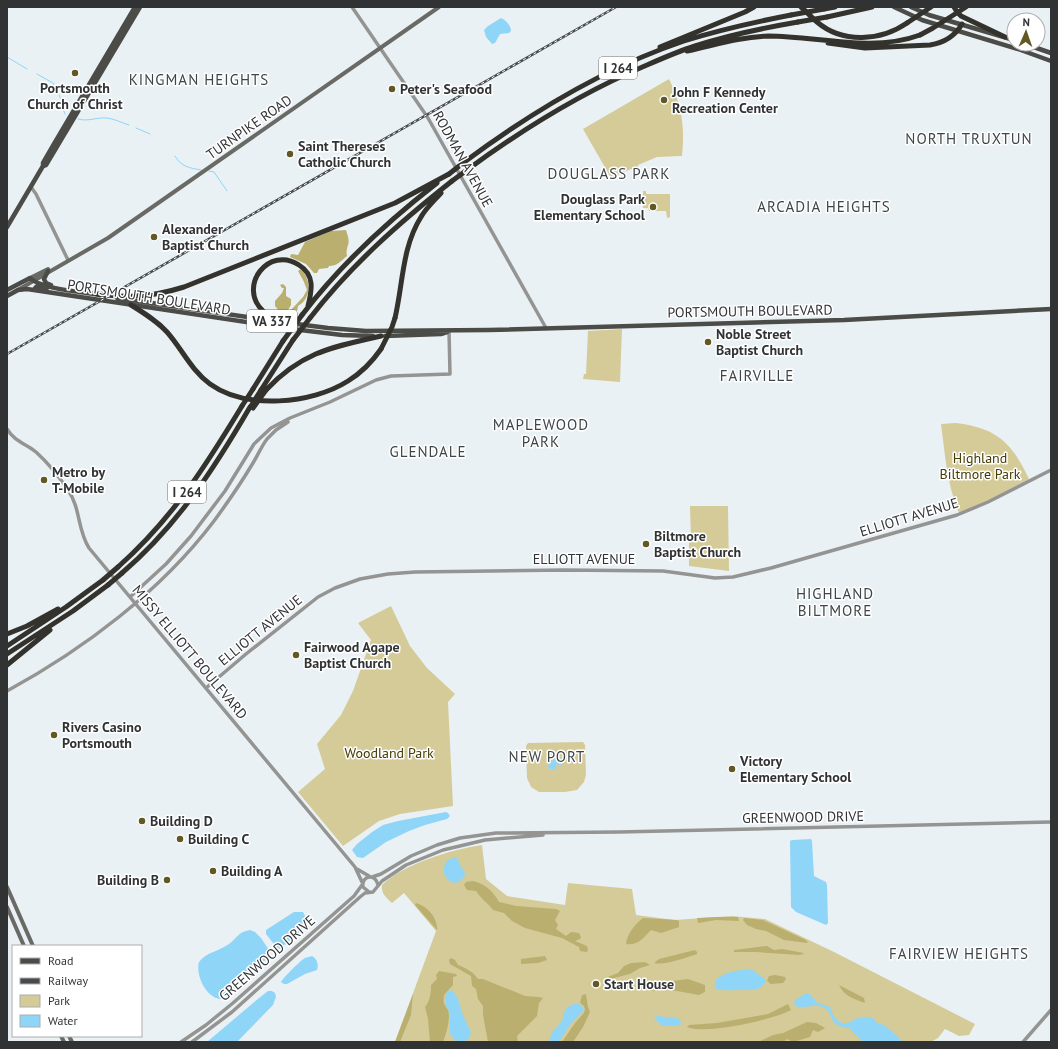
<svg xmlns="http://www.w3.org/2000/svg" width="1058" height="1049" viewBox="0 0 1058 1049" font-family="'PT Sans',sans-serif">
<style>
.green{fill:#d4cb98}
.forest{fill:#baaf6f}
.water{fill:#8fd5f7}
.lines{fill:none;stroke-linecap:round;stroke-linejoin:round}
.stream{stroke:#8fd5f7;stroke-width:1}
.tertiary{stroke:#949492;stroke-width:3.5}
.secondary{stroke:#696965;stroke-width:4}
.primary{stroke:#4b4b47;stroke-width:4.5}
.motorway{stroke:#33322d;stroke-width:5}
.rail-casing{stroke:#484a4d;stroke-width:2.5}
.rail{stroke:#fff;stroke-width:1;stroke-dasharray:3;stroke-linecap:butt}
.motorway-bridge{stroke:#33322d;stroke-width:5}
.poi-dot{fill:#615824;stroke:#fff;stroke-width:1.5}
.labels{text-anchor:middle;dominant-baseline:central;stroke-width:3;stroke-linejoin:round;paint-order:stroke}
.shield{fill:#fff;stroke:#6e7071;stroke-width:1}
.shield-label{font-size:13px;font-weight:bold;fill:#303234}
.poi-label{font-size:14px;font-weight:bold;fill:#303234;stroke:#fff;text-anchor:start}
.street-label{font-size:14px;fill:#303234;stroke:#fff}
.park-label{font-size:14px;fill:#433b05;stroke:#fff}
.neighbourhood-label{font-size:15px;letter-spacing:1px;fill:#3f4447;stroke:#fff}
</style>
<rect width="100%" height="100%" fill="#eaf1f4"/>
<path class="green" d="M669 79C682 106 685 127 682 156L657 157 638 165V169H631L611 178 583 129Z
M643 191H646V194H670V217L667 218 666 211H649L648 208H643Z
M622 329 620 382 583 379 584 374H586L588 331Z
M956 423C997 428 1012 443 1029 479L987 501 959 513C947 485 945 454 941 424Z
M690 506H728L729 571 689 566V541H691Z
M391 606 410 646 427 668 455 694 448 702 453 806 400 814 379 821 343 846 298 792 325 769 317 744 341 715 353 691 371 640 358 623Z
M583 742 585 745 586 775 584 782 577 790 565 792H539L531 787 527 778 526 746 528 743Z
M482 845 486 879 507 896 565 905 568 883 632 889 636 915 675 920 732 916 765 919 834 952 975 1024 969 1035 959 1036 945 1029 938 1038 931 1042H395L436 931 404 893 392 903C386 897 381 894 382 885 403 864 453 849 482 845Z"/>
<path class="forest" d="M346 230C347 234 350 240 348 245 347 249 346 251 347 256 341 261 337 266 329 266L328 268 319 269 317 273H314L306 264 290 257 291 254 298 255 305 242 331 231Z
M301 269C311 280 312 298 298 306 298 311 295 314 291 316L289 314 290 311 303 297 307 290 304 282 298 271Z
M283 284 286 287V296L291 299V305L288 310 279 311 275 306V301L282 293 284 288H282L280 285Z
M473 881C485 884 493 891 499 902L516 906 556 909 560 911 555 920 558 925 556 929 566 936 571 932 579 933 581 937 580 939 575 941 587 946 588 950 587 952 580 951 579 947 562 938 525 928 512 921 504 913 493 910C488 903 481 899 476 891L467 890 464 885 466 882Z
M416 903C427 906 438 918 437 930L415 905Z
M717 917H738L739 921 716 920 698 923 697 918Z
M643 918 677 920 679 921V927L661 933 651 930C643 938 638 946 626 944 627 934 635 924 643 918Z
M744 918 763 920 806 940 808 943 784 940 766 931 756 929 747 925 743 920Z
M767 946 774 950 782 949 804 953 803 954 799 955 756 952H734V950Z
M695 950 697 952V954C688 957 663 966 654 963L659 959Z
M545 956 547 960 538 963 521 964V959Z
M451 958 455 960 458 965 465 968 473 973 478 979H483L525 996 539 997 543 998 539 1003 537 1016 517 1036 518 1042H488L483 1015V1006L478 999 476 989 472 986 471 976 450 964 449 960Z
M645 962 650 965 647 966 640 968 630 974 606 980 605 978 618 973 624 966 631 963Z
M439 971 456 974 457 976 453 977V985L444 995C443 1006 444 1002 448 1010 451 1018 446 1034 443 1042H430L428 1019 425 1007C430 1001 431 993 431 985L437 979 436 975Z
M775 975 785 977 786 979 783 983 771 984 767 981 769 976Z
M688 979 705 985V992L699 995 666 989 651 991 641 988 650 984Z
M839 985 864 998 865 1003C854 999 844 996 839 985Z
M413 994 411 1015 400 1042H395Z
M586 994 588 1007 590 1012 583 1027 573 1042H562L575 1023 583 1014 585 1010 584 1006 580 1003 582 995Z
M788 1004 791 1010C772 1020 706 1035 687 1027L689 1025 717 1023 768 1014Z
M807 1022 816 1023 825 1028 818 1032 813 1030 810 1037 793 1042 787 1039 783 1042H758L773 1035 783 1033Z"/>
<path class="water" d="M501 18C506 20 511 26 511 31L509 33 500 34 495 43 492 44 486 37 484 30 488 26Z
M553 754H559V757L564 762 560 766 557 764 556 765V769H550L548 768 549 762 554 761Z
M446 812 448 813 450 816 447 819 425 825 409 831 386 842 363 858 357 857 352 850 357 844 372 832 383 825 398 821Z
M811 839 812 841 814 876 826 882 827 885 828 923 826 925 796 912 791 907 790 841 792 840Z
M455 857 458 859C459 866 464 870 465 873 465 876 464 877 462 879 452 891 436 872 448 860Z
M294 912H303L305 916 306 924C299 934 289 942 279 949L277 948 266 934V930Z
M250 930 255 932 261 938 269 950V955L267 959 244 977 224 999C207 1001 195 975 199 962 206 952 220 951 229 944 238 937 238 932 250 930Z
M312 956C317 959 319 964 317 970L305 974 287 984H284L281 982C283 978 301 960 305 958 307 957 310 957 312 956Z
M751 969 765 979 766 981C760 992 749 990 738 990 730 990 723 991 716 989 709 973 740 970 751 969Z
M451 990C460 996 459 1006 463 1015 465 1021 469 1026 471 1033 469 1041 465 1042 457 1042L450 1034V1013L446 1006 445 996 448 991Z
M268 991H272L275 993 276 997 273 1005 237 1042H207L259 998Z
M806 993 810 994 816 1002 830 1007C833 1016 836 1021 845 1024 858 1019 857 1015 873 1018L877 1023C888 1025 895 1035 903 1042H863L849 1028H845L835 1024C832 1020 830 1013 827 1010 818 1001 806 1010 795 1006L794 1001Z
M574 1004H579L583 1007V1011L569 1026 559 1042H549L552 1032 562 1021 565 1010 569 1006Z
M657 1016 677 1018 681 1021V1023L678 1026H662L654 1018Z"/>
<g class="lines">
<path class="stream" d="M7 57 27 69
M37 74 53 83 63 103V109L65 114
M78 119C88 122 97 117 107 118 115 119 122 123 129 125
M136 128 150 134
M175 156C181 167 190 168 201 170
M209 171 214 172 227 191"/>
<path class="tertiary" d="M352 7 428 118 546 328
M31 187 36 194 68 260
M7 429C15 442 25 443 36 452 47 462 60 478 68 490 81 509 77 529 89 548L355 867 362 882
M130 597 166 564 191 536 225 491 254 444 271 428 290 418 330 402 376 380 391 376 450 374 449 331
M206 688 246 654 318 597 335 588 360 579 388 574 415 572 564 570 663 571 715 578 733 577 771 568 957 515 988 502 1051 470
M7 691C84 649 161 591 214 521 228 502 241 483 253 463 258 455 261 447 267 439L276 430 288 422
M357 869 369 876
M372 877 381 874 411 856 437 845 460 838 496 833 619 832 1051 822
M369 892 363 887C361 875 376 873 378 885
M181 1042 206 1025 233 1003 354 896 362 885
M192 1042 232 1012 360 897 365 893 373 892 382 881 406 865 443 850 485 840 543 835
M1023 1042 1051 1010"/>
<path class="secondary" d="M30 278 48 269
M16 291 108 238 439 7
M7 887 33 946
M7 907 24 946
M61 1036 64 1042
M69 1036 72 1042"/>
<path class="primary" d="M894 7 922 20 1018 49 1051 61
M911 7 929 15 1014 40
M1025 44 1051 53
M43 166V163L54 144 135 7
M7 227 43 166 46 165 140 7
M48 271 44 279 46 283 51 285
M7 290 30 278C40 289 84 292 100 295
M34 290 36 287 47 288
M7 296 18 290 27 289 292 329 342 335 373 336
M117 298 281 322 328 328 366 331 489 330 844 320 1051 309
M385 336 441 334 447 332"/>
<path class="motorway" d="M801 7C807 12 812 18 817 22 843 44 881 41 907 23
M954 7 957 12 961 16 1005 37
M824 9 835 7
M827 17 872 7
M828 43 865 48 930 45C943 43 955 36 962 24
M660 47 745 12 754 7
M687 51C715 45 739 37 768 36 818 36 871 53 920 35
M463 163C530 113 604 68 684 41 719 30 755 22 791 15
M467 170C524 128 583 92 647 65 663 58 679 51 695 46 729 35 763 28 798 22
M97 294C110 295 122 297 135 296 152 296 168 292 184 287L395 203 449 174
M131 305C144 313 157 321 167 332 182 349 191 370 210 384 246 410 312 404 348 381 361 373 372 362 381 349
M302 315C340 265 388 221 437 183
M310 318C351 265 400 222 452 181
M395 318C403 284 402 247 421 217 426 208 434 201 441 193
M281 322C275 319 268 316 263 311 237 286 269 245 299 265 315 275 312 290 308 306
M253 389 283 341
M261 390 293 340
M266 390C302 352 332 347 381 336
M118 567C172 519 205 467 242 406
M122 573C177 526 214 469 250 407
M7 634 27 626 58 609
M7 646 66 607 103 580
M7 654 73 611 108 585
M7 665 50 630"/>
<defs>
<path id="rail" d="M7 354 616 7"/>
</defs>
<use href="#rail" class="rail-casing"/>
<use href="#rail" class="rail"/>
<path class="motorway-bridge" d="M791 15 824 9
M798 22 827 17
M907 23 931 7
M920 35 933 28 966 7
M449 174 463 163
M452 181 467 170
M293 340 310 318
M283 341 302 315
M381 349 392 327 395 318
M242 406 253 389
M251 406 261 390
M253 408 266 390
M103 580 118 567
M108 585 122 573"/>
</g>
<g class="poi-dot">
<circle cx="75" cy="73" r="4"/>
<circle cx="392" cy="89" r="4"/>
<circle cx="664" cy="100" r="4"/>
<circle cx="290" cy="154" r="4"/>
<circle cx="653" cy="207" r="4"/>
<circle cx="154" cy="237" r="4"/>
<circle cx="708" cy="342" r="4"/>
<circle cx="44" cy="480" r="4"/>
<circle cx="646" cy="544" r="4"/>
<circle cx="296" cy="655" r="4"/>
<circle cx="54" cy="735" r="4"/>
<circle cx="732" cy="769" r="4"/>
<circle cx="142" cy="821" r="4"/>
<circle cx="180" cy="839" r="4"/>
<circle cx="213" cy="871" r="4"/>
<circle cx="167" cy="880" r="4"/>
<circle cx="596" cy="984" r="4"/>
</g>
<g class="labels">
<g class="shield">
<rect x="599" y="57" width="38" height="22" rx="3"/>
<rect x="247" y="310" width="50" height="22" rx="3"/>
<rect x="168" y="481" width="38" height="22" rx="3"/>
</g>
<g class="shield-label">
<text x="618" y="68">I 264</text>
<text x="272" y="321">VA 337</text>
<text x="187" y="492">I 264</text>
</g>
<g class="poi-label">
<text x="75" y="88" text-anchor="middle">Portsmouth<tspan x="75" dy="16">Church of Christ</tspan></text>
<text x="400" y="89">Peter's Seafood</text>
<text x="672" y="92">John F Kennedy<tspan x="672" dy="16">Recreation Center</tspan></text>
<text x="298" y="146">Saint Thereses<tspan x="298" dy="16">Catholic Church</tspan></text>
<text x="645" y="199" text-anchor="end">Douglass Park<tspan x="645" dy="16">Elementary School</tspan></text>
<text x="162" y="229">Alexander<tspan x="162" dy="16">Baptist Church</tspan></text>
<text x="716" y="334">Noble Street<tspan x="716" dy="16">Baptist Church</tspan></text>
<text x="52" y="472">Metro by<tspan x="52" dy="16">T-Mobile</tspan></text>
<text x="654" y="536">Biltmore<tspan x="654" dy="16">Baptist Church</tspan></text>
<text x="304" y="647">Fairwood Agape<tspan x="304" dy="16">Baptist Church</tspan></text>
<text x="62" y="727">Rivers Casino<tspan x="62" dy="16">Portsmouth</tspan></text>
<text x="740" y="761">Victory<tspan x="740" dy="16">Elementary School</tspan></text>
<text x="150" y="821">Building D</text>
<text x="188" y="839">Building C</text>
<text x="221" y="871">Building A</text>
<text x="159" y="880" text-anchor="end">Building B</text>
<text x="604" y="984">Start House</text>
</g>
<g class="street-label">
<text transform="translate(249 127) rotate(-35)">TURNPIKE ROAD</text>
<text transform="translate(463 159) rotate(61)">RODMAN AVENUE</text>
<text transform="translate(149 297) rotate(9)">PORTSMOUTH BOULEVARD</text>
<text transform="translate(750 311) rotate(-1)">PORTSMOUTH BOULEVARD</text>
<text transform="translate(909 517) rotate(-17)">ELLIOTT AVENUE</text>
<text x="584" y="559">ELLIOTT AVENUE</text>
<text transform="translate(260 630) rotate(-39)">ELLIOTT AVENUE</text>
<text transform="translate(190 652) rotate(50)">MISSY ELLIOTT BOULEVARD</text>
<text transform="translate(803 817) rotate(-1)">GREENWOOD DRIVE</text>
<text transform="translate(267 958) rotate(-41)">GREENWOOD DRIVE</text>
</g>
<g class="park-label">
<text x="980" y="458">Highland<tspan x="980" dy="16">Biltmore Park</tspan></text>
<text x="389" y="753">Woodland Park</text>
</g>
<g class="neighbourhood-label">
<text x="199" y="79">KINGMAN HEIGHTS</text>
<text x="969" y="138">NORTH TRUXTUN</text>
<text x="609" y="173">DOUGLASS PARK</text>
<text x="824" y="206">ARCADIA HEIGHTS</text>
<text x="757" y="375">FAIRVILLE</text>
<text x="541" y="424">MAPLEWOOD<tspan x="541" dy="17">PARK</tspan></text>
<text x="428" y="451">GLENDALE</text>
<text x="835" y="593">HIGHLAND<tspan x="835" dy="17">BILTMORE</tspan></text>
<text x="547" y="756">NEW PORT</text>
<text x="959" y="953">FAIRVIEW HEIGHTS</text>
</g>
</g>
<rect width="1058" height="1049" fill="none" stroke="#303234" stroke-width="16"/>
<rect x="12" y="945" width="130" height="92" fill="#ffffff" stroke="#acadae"/>
<rect x="20" y="958" width="20" height="6" fill="#4b4b47" stroke="#acadae"/>
<text x="48" y="965" font-size="12" fill="#303234">Road</text>
<rect x="20" y="978" width="20" height="6" fill="#484a4d" stroke="#acadae"/>
<text x="48" y="985" font-size="12" fill="#303234">Railway</text>
<rect x="20" y="995" width="20" height="12" fill="#d4cb98" stroke="#acadae"/>
<text x="48" y="1005" font-size="12" fill="#303234">Park</text>
<rect x="20" y="1015" width="20" height="12" fill="#8fd5f7" stroke="#acadae"/>
<text x="48" y="1025" font-size="12" fill="#303234">Water</text>
<g transform="translate(1026 32) rotate(2)"><circle r="19" fill="#ffffff" stroke="#acadae"/>
<path d="M0-3L7 15L0 10L-7 15Z" fill="#615824"/>
<text y="-6" font-size="11" font-weight="bold" text-anchor="middle" fill="#303234">N</text>
</g>
</svg>
